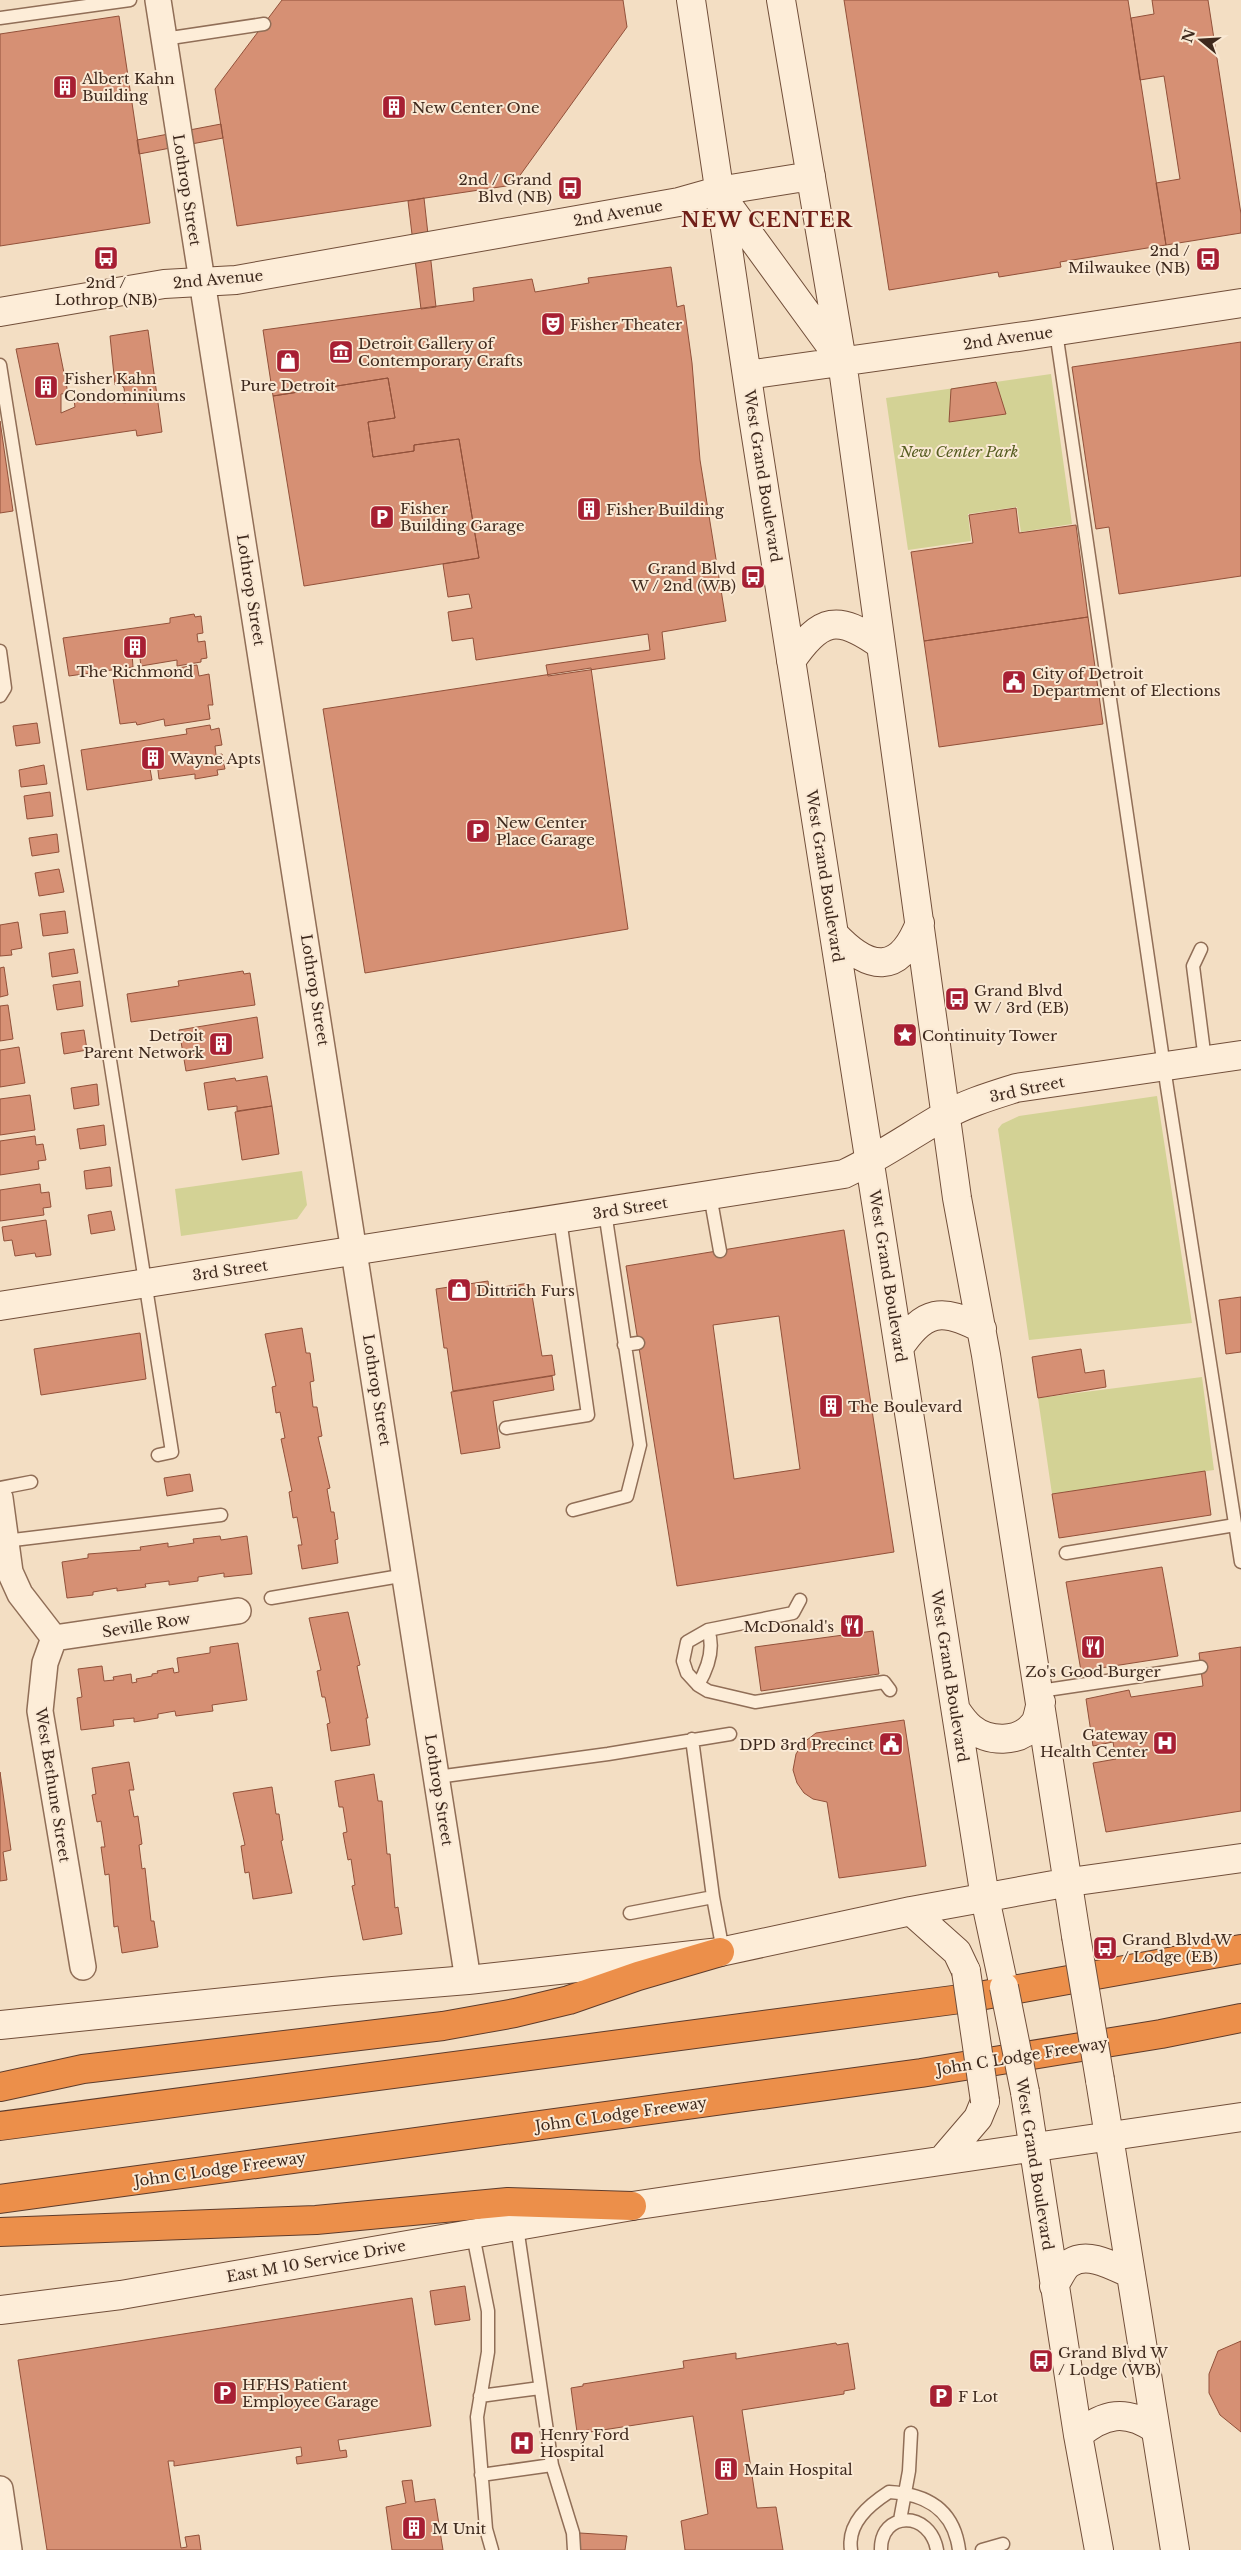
<svg xmlns="http://www.w3.org/2000/svg" width="1241" height="2550" viewBox="0 0 1241 2550" font-family="'Libre Baskerville',serif">
<style>
.green{fill:#d3d295}
.building{fill:#d69074;stroke:#92513a;fill-rule:evenodd}
.lines{fill:none;stroke-linecap:round;stroke-linejoin:round}
.lane-casing{stroke:#906e57;stroke-width:15}
.street-casing{stroke:#906e57;stroke-width:28}
.secondary-casing{stroke:#724f3a;stroke-width:30}
.highway-casing{stroke:#5e3c2c;stroke-width:30}
.lane{stroke:#fdedd8;stroke-width:12}
.street{stroke:#fdedd8;stroke-width:25}
.secondary{stroke:#fdedd8;stroke-width:28}
.highway{stroke:#ec8f4a;stroke-width:28}
.secondary-bridge-casing{stroke:#724f3a;stroke-width:30;stroke-linecap:butt}
.secondary-bridge{stroke:#fdedd8;stroke-width:28}
.labels{text-anchor:middle;dominant-baseline:central;stroke-width:4;stroke-linejoin:round;paint-order:stroke}
.poi-label{font-size:15px;fill:#3e291d;stroke:#fae9d4;text-anchor:start}
.street-label{font-size:15px;fill:#3e291d;stroke:#fae9d4}
.park-label{font-size:15px;font-style:italic;fill:#565d21;stroke:#fae9d4}
.district-label{font-size:20px;font-weight:bold;letter-spacing:1px;fill:#701e17;stroke:#fae9d4}
</style>
<rect width="100%" height="100%" fill="#f3dec3"/>
<path class="green" d="M1051 374 1072 524 1021 532 1017 507 968 514 971 541 908 550 886 398Z
M1157 1096 1192 1323 1029 1340 998 1129 1002 1124 1019 1116Z
M302 1171 307 1205 297 1219 181 1236 175 1189Z
M1202 1377 1214 1470 1052 1494 1038 1398Z"/>
<path class="building" d="M282 0H623L627 27 513 185 237 226 215 89Z
M844 0H1128L1166 245 1060 262 1061 267 999 277 998 272 889 290Z
M1152 0H1208L1241 214V233L1166 245 1156 183 1180 179 1164 76 1140 80 1131 18 1154 14Z
M119 16 150 223 0 246V34Z
M221 124 223 138 139 154 137 140Z
M424 198 436 307 421 309 408 201Z
M671 267 677 307 684 305 692 363 700 460 726 621 662 632 665 659 548 676 546 665 650 650 648 634 476 660 473 638 452 641 448 612 472 608 469 594 448 597 443 564 479 558 459 439 414 445V451L373 457 368 422 395 418 388 378 273 396 263 330 474 301 473 288 500 284 532 279 535 292 589 283 588 278Z
M148 330 162 432 137 436 136 430 36 445 16 349 58 343 68 393 61 394V413L75 407 74 400 110 395V401L126 403 124 388 121 384 115 385 110 336Z
M1241 342V576L1119 594 1109 527 1096 529 1072 367Z
M388 378 395 418 368 422 373 457 414 451V445L459 439 479 558 304 586 273 396Z
M996 382 1006 414 949 422 951 389Z
M0 421 13 511 0 513Z
M1016 508 1019 533 1076 525 1088 617 924 641 911 552 973 543 969 515Z
M194 614 195 617 201 616 203 633 197 634 198 642 205 641 207 658 201 659V662L177 666V660L141 666 139 651 132 653 133 667 69 676 63 638 170 623V618Z
M1088 617 1103 724 939 747 924 641Z
M197 665 199 676 209 674 213 705H208L210 719 165 726 164 719 137 725 136 722 120 724 113 678Z
M591 668 628 929 365 973 323 709Z
M37 723 40 743 16 746 13 726Z
M210 725 211 730 219 728 222 745 215 746 216 755 222 754 225 769 217 770 218 775 195 779V774L159 779 157 762 149 763 152 780 87 790 81 750 187 734 186 729Z
M44 765 47 784 21 787 19 770Z
M50 792 53 816 27 819 24 796Z
M57 834 59 852 32 856 29 838Z
M59 869 64 892 39 896 35 873Z
M65 911 68 933 43 936 40 914Z
M18 922 22 948 11 950 12 955 0 956V925Z
M74 949 78 973 52 977 49 953Z
M4 967 8 995 0 997V968Z
M243 971 244 974 250 973 255 1005 131 1022 127 994 179 986 178 981Z
M80 981 83 1006 57 1010 53 985Z
M8 1005 13 1039 0 1041V1006Z
M257 1017 263 1058 186 1071 179 1030Z
M84 1030 87 1050 64 1054 61 1033Z
M19 1047 25 1083 0 1087V1050Z
M267 1076 272 1106 237 1111V1106L208 1110 204 1083 235 1078 236 1081Z
M97 1084 99 1105 74 1109 71 1088Z
M30 1095 35 1130 0 1135V1099Z
M272 1106 279 1154 242 1160 235 1112Z
M104 1125 106 1145 80 1149 77 1129Z
M35 1136 36 1145 43 1144 46 1160 38 1161 39 1169 0 1175V1141Z
M110 1167 112 1186 86 1189 84 1171Z
M40 1184 41 1193 49 1192 51 1207 43 1208 44 1215 0 1221V1190Z
M111 1211 115 1230 91 1234 88 1215Z
M46 1220 51 1255 36 1257 35 1253 15 1256 12 1240 4 1241 2 1227Z
M844 1230 894 1552 677 1586 626 1266ZM779 1316 800 1469 734 1479 713 1325Z
M488 1281 489 1289 530 1283 542 1356 552 1355 555 1375 453 1391 447 1348H444L436 1289Z
M1241 1297V1352L1226 1354 1219 1300Z
M302 1328 306 1353H310L314 1381 310 1382 313 1407H317L322 1436 318 1437 330 1488 327 1489 331 1512H334L338 1539 335 1540 338 1563 302 1569 298 1545H302L297 1517 293 1518 289 1492 292 1491 281 1439 285 1438 280 1412 276 1413 272 1387 276 1386 265 1334Z
M140 1333 146 1379 41 1395 34 1349Z
M1081 1349 1085 1373 1104 1370 1106 1387 1038 1398 1032 1357Z
M552 1376 554 1390 493 1401 500 1448 461 1454 451 1392Z
M1205 1471 1211 1515 1059 1538 1052 1494Z
M190 1474 193 1491 167 1496 164 1478Z
M220 1536 221 1540 247 1536 252 1574 224 1577V1573L198 1577V1581L169 1585V1581L145 1584 146 1587 117 1591V1588L93 1592V1595L67 1598 62 1562 88 1558V1554L141 1550 140 1547 168 1543V1547L194 1543 193 1539Z
M1162 1567 1178 1656 1081 1671 1066 1582Z
M348 1612 360 1665 357 1666 368 1718H366L370 1745 331 1751 327 1724 330 1723 325 1697H322L317 1671 321 1670 309 1618Z
M873 1631 879 1674 761 1691 755 1647Z
M238 1643 247 1700 212 1705 213 1711 176 1716 175 1711 158 1714V1718L134 1722V1718L113 1720 114 1726 81 1730 77 1698 82 1697 78 1669 102 1666 104 1681 114 1680 113 1677 131 1674 132 1683 137 1682 136 1679 152 1676V1674L158 1673 157 1671 173 1668 174 1673 179 1672 177 1658 210 1653V1647Z
M1241 1647V1811L1106 1832 1093 1763 1116 1759 1113 1742 1093 1746 1086 1699 1129 1690 1131 1697 1203 1686 1199 1653Z
M904 1720 926 1866 839 1878 827 1802 813 1799 804 1793 797 1783 793 1770 796 1754 803 1743 816 1733Z
M129 1762 134 1790H129L134 1817 138 1816 142 1844 139 1845 142 1869 145 1868 151 1921H154L158 1947 122 1953 118 1926 114 1927 109 1874 105 1875 101 1847H105L101 1821 97 1822 92 1795 96 1794 92 1768Z
M0 1772 11 1850 3 1852 7 1880 0 1881Z
M374 1774 378 1801H382L387 1854H390L395 1908 398 1907 402 1934 363 1940 352 1886 355 1885 351 1859 348 1860 343 1833 347 1832 343 1807H339L335 1781Z
M272 1787 276 1814H279L283 1840 281 1841 292 1893 253 1899 249 1872 245 1873 241 1846 245 1845 233 1793Z
M465 2286 470 2320 435 2325 430 2291Z
M412 2298 431 2426 338 2440 340 2451 346 2450 347 2457 297 2464 296 2457 302 2456 301 2447 174 2466V2461H168L181 2548 187 2547 185 2537 199 2535 201 2550H47L18 2360Z
M1241 2341V2432L1220 2415 1209 2393V2374L1218 2351Z
M836 2343 837 2345 848 2343 855 2389 844 2391V2394L742 2410 757 2508 776 2507 783 2550H685L681 2521 708 2514 693 2416 590 2432 589 2430 577 2432 571 2388 583 2386V2384L684 2368 683 2361 736 2353V2359Z
M412 2480 415 2502 435 2499 443 2550H392L386 2507 406 2503 402 2481Z
M580 2533 627 2536 625 2550H573Z"/>
<g class="lines">
<defs>
<path id="lane" d="M0 18 130 0
M164 39 264 24
M1056 332 1167 1087 1241 1562
M0 365 172 1452 158 1455
M0 651 5 688 0 696
M1201 949 1193 966 1205 1060
M710 1195 720 1251
M624 1345 638 1343
M506 1428 588 1415 560 1219
M0 1488 31 1482
M573 1510 627 1496 640 1445 605 1212
M5 1541 221 1515
M1066 1553 1235 1525
M271 1598 406 1575
M800 1600 793 1613 708 1630 687 1642 683 1661 687 1673 698 1685 708 1691 755 1702 884 1682 890 1690
M698 1685C708 1668 715 1649 708 1630
M1040 1691 1201 1667
M437 1777 608 1754 730 1734
M713 1897 723 1951
M630 1913 713 1897 692 1739
M517 2227 552 2465 573 2533 574 2550
M473 2235 488 2311V2352L477 2417 486 2529 492 2550
M480 2396 540 2388
M481 2475 552 2465
M900 2520 909 2471 911 2433
M851 2550C847 2523 869 2505 889 2492 927 2494 954 2510 959 2550
M881 2550C880 2511 930 2510 937 2550
M982 2550 1003 2544"/>
<path id="street" d="M158 0 468 1980
M0 1498 10 1572 20 1594 54 1638
M54 1638 45 1663 40 1711 83 1967
M54 1638 238 1611
M0 2489 9 2550"/>
<path id="secondary" d="M691 0 753 417 985 1898 1004 1987
M781 0 842 361 957 1198 986 1355 1076 1936
M720 194 838 356
M0 312 164 284 236 280 679 202 718 191 811 176
M747 375 1032 335 1241 303
M791 661C821 617 838 614 881 645
M834 934C869 971 899 976 920 923
M0 1306 844 1174C880 1157 911 1135 944 1116 967 1103 991 1096 1016 1088L1241 1055
M899 1348C924 1310 942 1307 982 1329
M956 1710C960 1716 965 1723 971 1728 988 1742 1019 1744 1034 1724 1038 1719 1039 1709 1041 1702
M911 1911 957 1952 966 1971
M0 2025 333 1991 468 1980 720 1952 911 1911 1070 1882 1241 1858
M1100 2080 1175 2550
M1025 2092 1078 2435 1099 2550
M942 2160 978 2118 985 2101
M1054 2286C1058 2280 1063 2267 1070 2263 1088 2251 1113 2266 1131 2274
M0 2310 121 2295 632 2206 1241 2117
M1078 2435C1104 2413 1126 2409 1155 2429"/>
<path id="highway" d="M0 2087 83 2069 443 2026 515 2013 569 2000 638 1976 720 1952
M0 2126 968 1998 1241 1949
M0 2199 921 2073 1161 2034 1241 2018
M0 2232 316 2220 508 2202 632 2206"/>
</defs>
<use href="#lane" class="lane-casing"/>
<use href="#street" class="street-casing"/>
<use href="#secondary" class="secondary-casing"/>
<use href="#highway" class="highway-casing"/>
<use href="#lane" class="lane"/>
<use href="#street" class="street"/>
<use href="#secondary" class="secondary"/>
<use href="#highway" class="highway"/>
<defs>
<path id="secondary-bridge" d="M1076 1936 1100 2080
M966 1971 985 2101
M1004 1987 1025 2092"/>
</defs>
<use href="#secondary-bridge" class="secondary-bridge-casing"/>
<use href="#secondary-bridge" class="secondary-bridge"/>
</g>
<defs>
<symbol id="building-square" viewBox="-11 -11 22 22"><rect x="-9" y="-9" width="18" height="18" rx="4" fill="#a71f33" stroke="#fae9d4"/><path d="M-4-6H4V6H1V3H-1V6H-4ZM-2.5-4.3h1.7v1.8h-1.7ZM.8-4.3h1.7v1.8H.8ZM-2.5-1h1.7V.8h-1.7ZM.8-1h1.7V.8H.8Z" fill="#fff"/></symbol>
<symbol id="bus-square" viewBox="-11 -11 22 22"><rect x="-9" y="-9" width="18" height="18" rx="4" fill="#a71f33" stroke="#fae9d4"/><path d="M-5-6H5V4H4V6H2V4H-2V6H-4V4H-5ZM-3.5-4V0h7V-4ZM-3.5 1.2v1.5H-2V1.2ZM2 1.2v1.5H3.5V1.2Z" fill="#fff"/></symbol>
<symbol id="theatre-square" viewBox="-11 -11 22 22"><rect x="-9" y="-9" width="18" height="18" rx="4" fill="#a71f33" stroke="#fae9d4"/><path d="M-5-5.5Q0-4 5-5.5V0Q5 5 0 6Q-5 5-5 0ZM-3.3-2.5H-1v1.5H-3.3ZM1-2.5H3.3v1.5H1ZM-2.8 1Q0 5.5 2.8 1Z" fill="#fff"/></symbol>
<symbol id="museum-square" viewBox="-11 -11 22 22"><rect x="-9" y="-9" width="18" height="18" rx="4" fill="#a71f33" stroke="#fae9d4"/><path d="M0-6L6-3V-2H-6V-3ZM-5-1h2V3h-2ZM-1-1h2V3h-2ZM3-1h2V3H3ZM-6 4H6V6H-6Z" fill="#fff"/></symbol>
<symbol id="shop-square" viewBox="-11 -11 22 22"><rect x="-9" y="-9" width="18" height="18" rx="4" fill="#a71f33" stroke="#fae9d4"/><path d="M-5-2.5h2.3a2.7 3.5 0 0 1 5.4 0H5L5.5 6h-11ZM-1.5-2.5h3a1.5 2.3 0 0 0-3 0Z" fill="#fff"/></symbol>
<symbol id="parking-square" viewBox="-11 -11 22 22"><rect x="-9" y="-9" width="18" height="18" rx="4" fill="#a71f33" stroke="#fae9d4"/><path d="M-3.5-5.5H1a3.5 3.5 0 0 1 0 7H-1V5.5H-3.5ZM-1-3.4V-.6H.8a1.4 1.4 0 0 0 0-2.8Z" fill="#fff"/></symbol>
<symbol id="civic-square" viewBox="-11 -11 22 22"><rect x="-9" y="-9" width="18" height="18" rx="4" fill="#a71f33" stroke="#fae9d4"/><path d="M-.6-6.5H3V-4.5H.6V-3L4-1V1h2V6H-6V1h2V-1L-.6-3ZM-1.2 2.5V6h2.4V2.5Z" fill="#fff"/></symbol>
<symbol id="sight-square" viewBox="-11 -11 22 22"><rect x="-9" y="-9" width="18" height="18" rx="4" fill="#a71f33" stroke="#fae9d4"/><path d="M0-6L1.8-2.2L6-1.7L2.9 1.2L3.7 5.4L0 3.3L-3.7 5.4L-2.9 1.2L-6-1.7L-1.8-2.2Z" fill="#fff"/></symbol>
<symbol id="restaurant-square" viewBox="-11 -11 22 22"><rect x="-9" y="-9" width="18" height="18" rx="4" fill="#a71f33" stroke="#fae9d4"/><path d="M-5-6h1v4h1v-4h1v4h1v-4h1v5L-1.5 .5V6h-2V.5L-5-1ZM5-6V6H3V1.5H1.5Q1.5-4 5-6Z" fill="#fff"/></symbol>
<symbol id="hospital-square" viewBox="-11 -11 22 22"><rect x="-9" y="-9" width="18" height="18" rx="4" fill="#a71f33" stroke="#fae9d4"/><path d="M-5-5h3v3.5h4V-5h3V5h-3V1.5h-4V5h-3Z" fill="#fff"/></symbol>
</defs>
<g fill-rule="evenodd">
<use href="#building-square" x="51" y="73" width="28" height="28"/>
<use href="#building-square" x="380" y="93" width="28" height="28"/>
<use href="#bus-square" x="556" y="174" width="28" height="28"/>
<use href="#bus-square" x="92" y="244" width="28" height="28"/>
<use href="#bus-square" x="1194" y="245" width="28" height="28"/>
<use href="#theatre-square" x="539" y="310" width="28" height="28"/>
<use href="#museum-square" x="327" y="338" width="28" height="28"/>
<use href="#shop-square" x="274" y="347" width="28" height="28"/>
<use href="#building-square" x="32" y="373" width="28" height="28"/>
<use href="#building-square" x="575" y="495" width="28" height="28"/>
<use href="#parking-square" x="368" y="503" width="28" height="28"/>
<use href="#bus-square" x="739" y="563" width="28" height="28"/>
<use href="#building-square" x="121" y="633" width="28" height="28"/>
<use href="#civic-square" x="1000" y="668" width="28" height="28"/>
<use href="#building-square" x="139" y="744" width="28" height="28"/>
<use href="#parking-square" x="464" y="817" width="28" height="28"/>
<use href="#bus-square" x="943" y="985" width="28" height="28"/>
<use href="#sight-square" x="891" y="1021" width="28" height="28"/>
<use href="#building-square" x="207" y="1030" width="28" height="28"/>
<use href="#shop-square" x="445" y="1276" width="28" height="28"/>
<use href="#building-square" x="817" y="1392" width="28" height="28"/>
<use href="#restaurant-square" x="838" y="1612" width="28" height="28"/>
<use href="#restaurant-square" x="1079" y="1633" width="28" height="28"/>
<use href="#hospital-square" x="1151" y="1729" width="28" height="28"/>
<use href="#civic-square" x="877" y="1730" width="28" height="28"/>
<use href="#bus-square" x="1091" y="1934" width="28" height="28"/>
<use href="#bus-square" x="1027" y="2347" width="28" height="28"/>
<use href="#parking-square" x="211" y="2379" width="28" height="28"/>
<use href="#parking-square" x="927" y="2382" width="28" height="28"/>
<use href="#hospital-square" x="508" y="2429" width="28" height="28"/>
<use href="#building-square" x="712" y="2455" width="28" height="28"/>
<use href="#building-square" x="400" y="2514" width="28" height="28"/>
</g>
<g class="labels">
<g class="poi-label">
<text x="82" y="78">Albert Kahn<tspan x="82" dy="17">Building</tspan></text>
<text x="412" y="107">New Center One</text>
<text x="552" y="179" text-anchor="end">2nd / Grand<tspan x="552" dy="17">Blvd (NB)</tspan></text>
<text x="1190" y="250" text-anchor="end">2nd /<tspan x="1190" dy="17">Milwaukee (NB)</tspan></text>
<text x="106" y="282" text-anchor="middle">2nd /<tspan x="106" dy="17">Lothrop (NB)</tspan></text>
<text x="570" y="324">Fisher Theater</text>
<text x="358" y="343">Detroit Gallery of<tspan x="358" dy="17">Contemporary Crafts</tspan></text>
<text x="64" y="378">Fisher Kahn<tspan x="64" dy="17">Condominiums</tspan></text>
<text x="288" y="385" text-anchor="middle">Pure Detroit</text>
<text x="400" y="508">Fisher<tspan x="400" dy="17">Building Garage</tspan></text>
<text x="606" y="509">Fisher Building</text>
<text x="736" y="568" text-anchor="end">Grand Blvd<tspan x="736" dy="17">W / 2nd (WB)</tspan></text>
<text x="135" y="671" text-anchor="middle">The Richmond</text>
<text x="1032" y="673">City of Detroit<tspan x="1032" dy="17">Department of Elections</tspan></text>
<text x="170" y="758">Wayne Apts</text>
<text x="496" y="822">New Center<tspan x="496" dy="17">Place Garage</tspan></text>
<text x="974" y="990">Grand Blvd<tspan x="974" dy="17">W / 3rd (EB)</tspan></text>
<text x="204" y="1035" text-anchor="end">Detroit<tspan x="204" dy="17">Parent Network</tspan></text>
<text x="922" y="1035">Continuity Tower</text>
<text x="476" y="1290">Dittrich Furs</text>
<text x="848" y="1406">The Boulevard</text>
<text x="834" y="1626" text-anchor="end">McDonald's</text>
<text x="1093" y="1671" text-anchor="middle">Zo's Good Burger</text>
<text x="1148" y="1734" text-anchor="end">Gateway<tspan x="1148" dy="17">Health Center</tspan></text>
<text x="874" y="1744" text-anchor="end">DPD 3rd Precinct</text>
<text x="1122" y="1939">Grand Blvd W<tspan x="1122" dy="17">/ Lodge (EB)</tspan></text>
<text x="1058" y="2352">Grand Blvd W<tspan x="1058" dy="17">/ Lodge (WB)</tspan></text>
<text x="242" y="2384">HFHS Patient<tspan x="242" dy="17">Employee Garage</tspan></text>
<text x="958" y="2396">F Lot</text>
<text x="540" y="2434">Henry Ford<tspan x="540" dy="17">Hospital</tspan></text>
<text x="744" y="2469">Main Hospital</text>
<text x="432" y="2528">M Unit</text>
</g>
<g class="street-label">
<text transform="translate(187 190) rotate(81)">Lothrop Street</text>
<text transform="translate(618 213) rotate(-10)">2nd Avenue</text>
<text transform="translate(218 279) rotate(-5)">2nd Avenue</text>
<text transform="translate(1008 338) rotate(-8)">2nd Avenue</text>
<text transform="translate(763 476) rotate(81)">West Grand Boulevard</text>
<text transform="translate(251 590) rotate(81)">Lothrop Street</text>
<text transform="translate(825 876) rotate(81)">West Grand Boulevard</text>
<text transform="translate(315 990) rotate(81)">Lothrop Street</text>
<text transform="translate(1027 1089) rotate(-12)">3rd Street</text>
<text transform="translate(630 1208) rotate(-9)">3rd Street</text>
<text transform="translate(230 1270) rotate(-8)">3rd Street</text>
<text transform="translate(888 1276) rotate(81)">West Grand Boulevard</text>
<text transform="translate(377 1390) rotate(81)">Lothrop Street</text>
<text transform="translate(146 1625) rotate(-9)">Seville Row</text>
<text transform="translate(950 1676) rotate(81)">West Grand Boulevard</text>
<text transform="translate(53 1785) rotate(81)">West Bethune Street</text>
<text transform="translate(439 1790) rotate(81)">Lothrop Street</text>
<text transform="translate(1022 2056) rotate(-9)">John C Lodge Freeway</text>
<text transform="translate(621 2114) rotate(-8)">John C Lodge Freeway</text>
<text transform="translate(1035 2164) rotate(81)">West Grand Boulevard</text>
<text transform="translate(220 2169) rotate(-8)">John C Lodge Freeway</text>
<text transform="translate(316 2261) rotate(-10)">East M 10 Service Drive</text>
</g>
<g class="park-label">
<text x="959" y="451">New Center Park</text>
</g>
<g class="district-label">
<text x="767" y="220">NEW CENTER</text>
</g>
</g>
<g transform="translate(1201 40) rotate(288)" stroke="#fae9d4" stroke-width="4" paint-order="stroke">
<path d="M0-4L9 19L0 12L-9 19Z" fill="#3e291d"/>
<text y="-8" font-size="14" font-weight="bold" text-anchor="middle" fill="#3e291d">N</text>
</g>
</svg>
